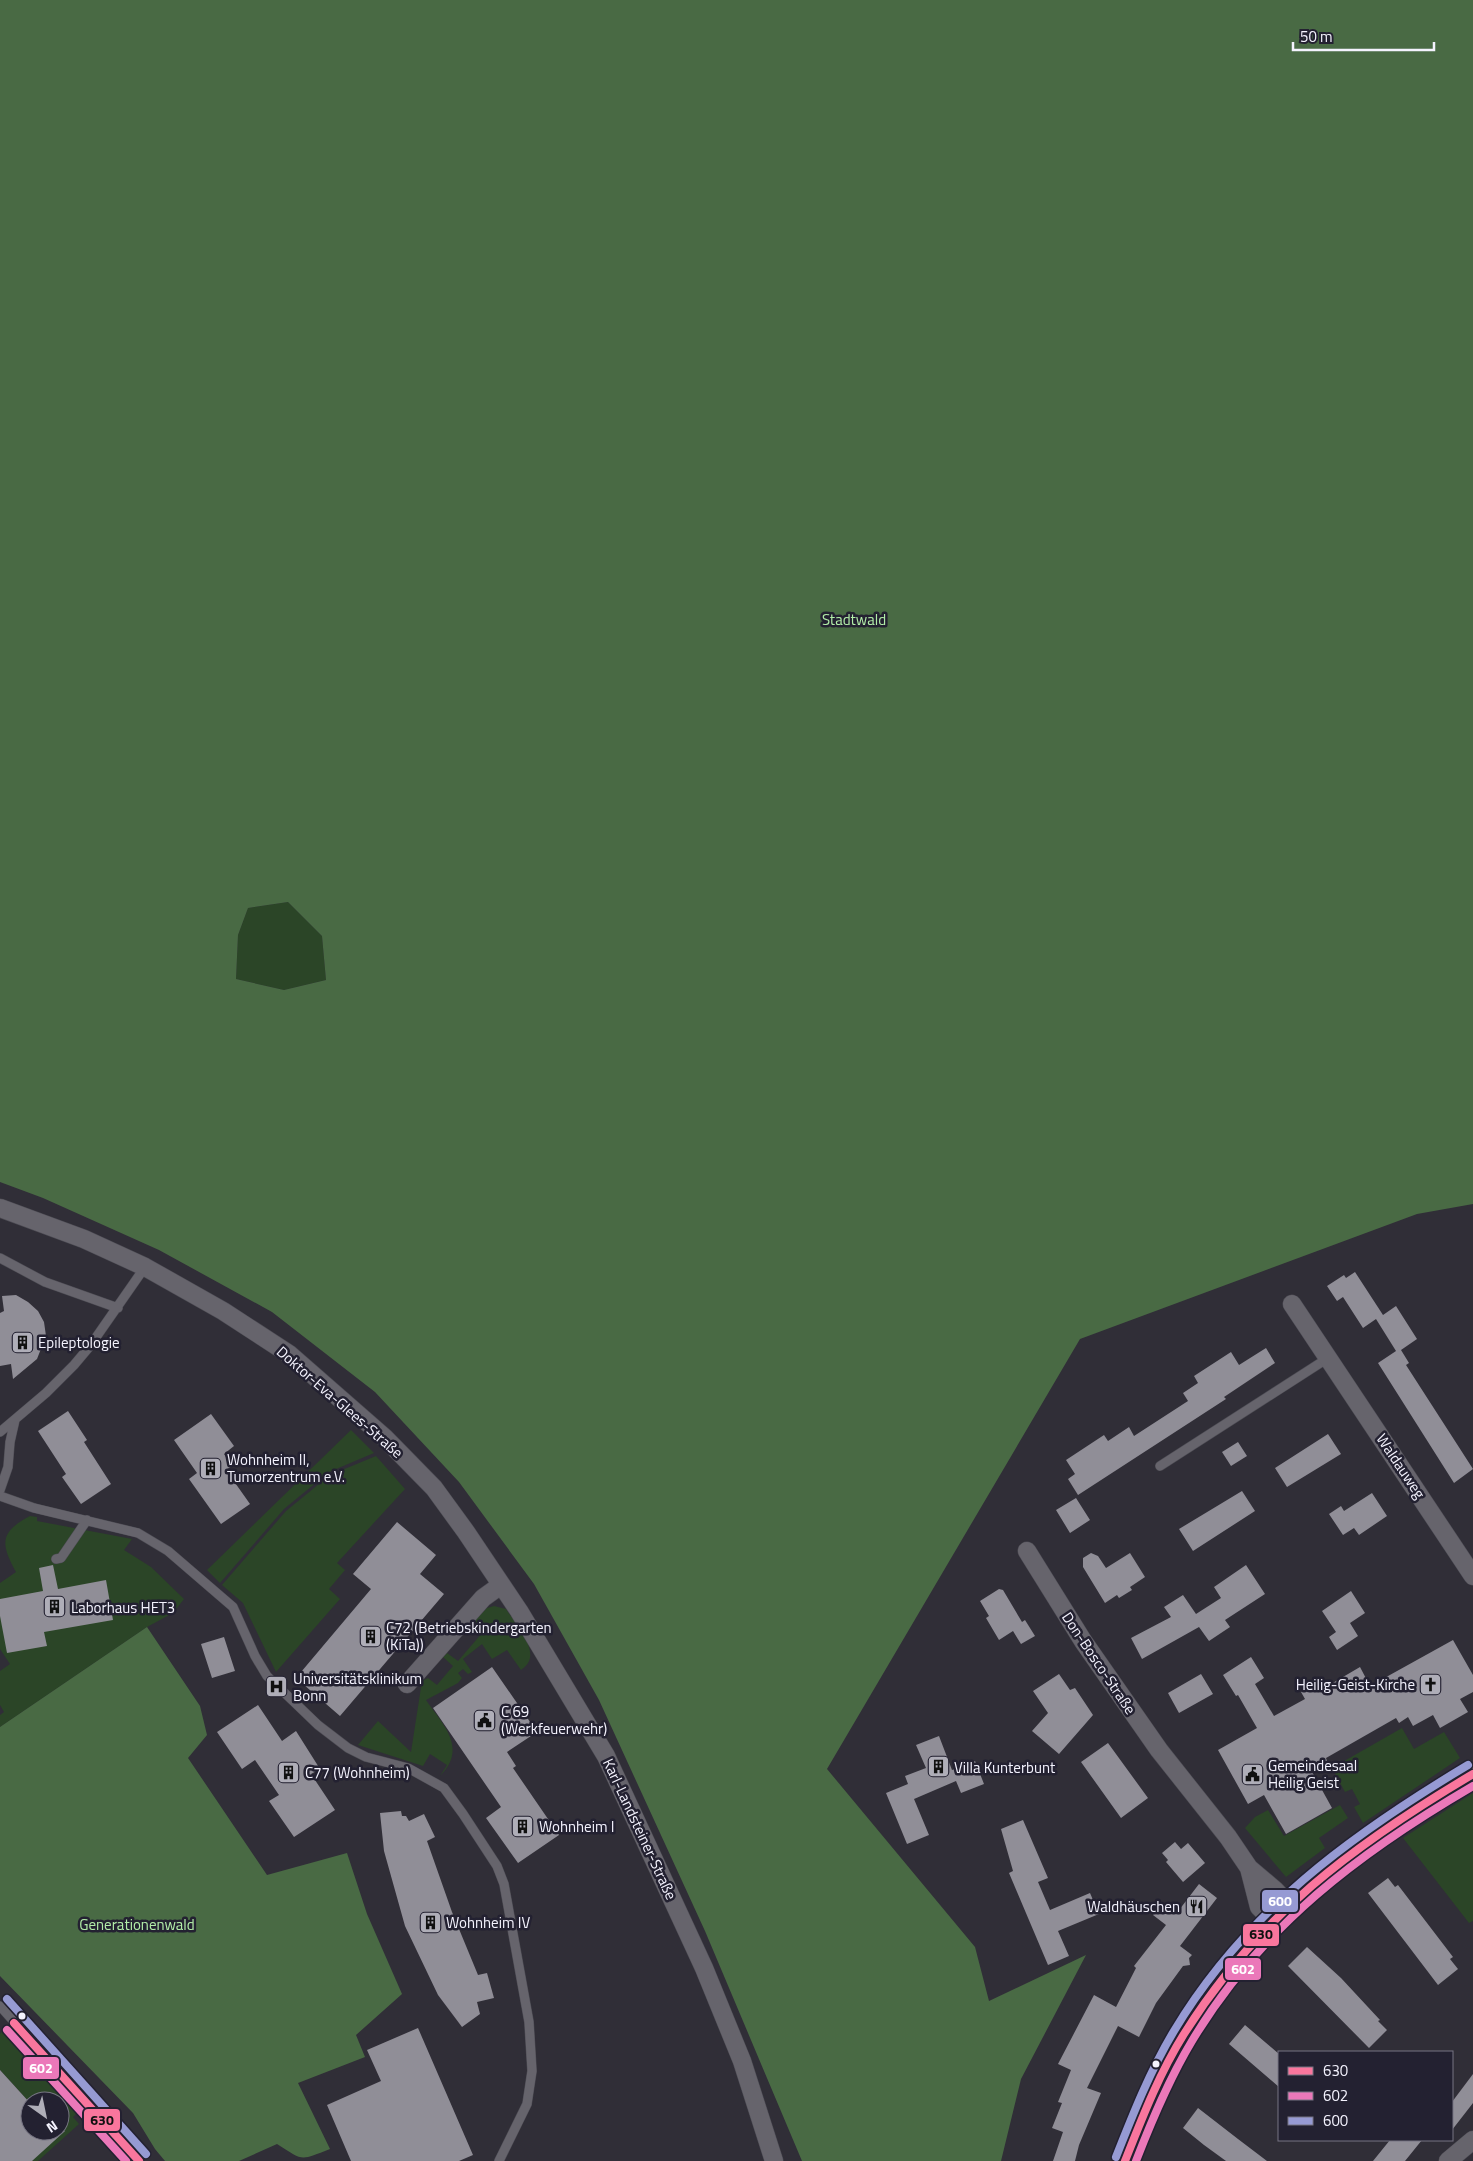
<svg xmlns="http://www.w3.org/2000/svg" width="1473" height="2161" viewBox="0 0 1473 2161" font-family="'Titillium Web',sans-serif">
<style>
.green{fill:#2b4527}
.forest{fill:#496a44;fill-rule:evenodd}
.building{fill:#908e97}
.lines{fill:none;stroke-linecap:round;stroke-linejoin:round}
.service-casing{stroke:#4d4c54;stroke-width:10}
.minor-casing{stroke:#4d4c54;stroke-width:19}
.service{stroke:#66646c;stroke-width:9}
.minor{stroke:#66646c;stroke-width:18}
.bus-1-casing{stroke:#232131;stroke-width:11}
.bus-2-casing{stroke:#232131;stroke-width:11}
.bus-3-casing{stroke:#232131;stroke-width:11}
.bus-1{stroke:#f9769d;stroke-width:8}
.bus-2{stroke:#eb78b9;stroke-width:8}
.bus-3{stroke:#969ad3;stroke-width:8}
.bus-dot{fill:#f4f3fe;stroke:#232131;stroke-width:2}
.labels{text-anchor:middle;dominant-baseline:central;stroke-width:5;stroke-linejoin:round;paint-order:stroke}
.park-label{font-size:15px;fill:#b2eda8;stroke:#232131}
.poi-label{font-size:15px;fill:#f4f3fe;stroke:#232131;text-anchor:start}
.street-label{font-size:15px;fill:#f4f3fe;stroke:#232131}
.line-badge{stroke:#232131;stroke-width:2}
.badge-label{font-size:14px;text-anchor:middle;font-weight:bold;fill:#fff}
.pale-badge-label{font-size:14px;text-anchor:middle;font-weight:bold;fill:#111}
</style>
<rect width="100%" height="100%" fill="#302e37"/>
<path class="green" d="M288 902 322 936 326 980 284 990 236 979 238 935 248 908Z
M351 1430 374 1453 329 1472 284 1509 220 1583 207 1570Z
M376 1456 405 1489 337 1563 345 1570 329 1589 340 1599 276 1672 243 1603 222 1585 286 1511 330 1475Z
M30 1516 37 1517V1521L132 1539 124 1550 151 1567 184 1599 173 1613 147 1627 0 1727V1715L4 1712 0 1705V1671L10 1664 0 1649V1583L16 1572C0 1543 0 1532 30 1516Z
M494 1606 506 1609C516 1625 545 1655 521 1670L507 1650 492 1659 482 1644 463 1659 472 1672 468 1674 463 1669 458 1673 462 1678 458 1683 426 1700C443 1725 468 1748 440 1776L447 1765 430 1754 423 1766 358 1745 378 1721 411 1752 422 1681 428 1678 437 1685 453 1666 443 1657 447 1653 458 1661 483 1632 472 1622 487 1608Z
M1402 1728 1414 1749 1444 1732 1460 1758 1363 1823 1354 1807 1360 1804 1352 1789 1345 1792 1332 1768Z
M1473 1793V1921L1469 1923 1403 1838Z
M1340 1805 1348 1818 1319 1838 1325 1848 1286 1877 1245 1828 1255 1817 1268 1810 1284 1836Z
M2 2031 77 2113 73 2117 79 2124 38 2161H32L60 2131V2101H30V2103L0 2070V2034Z"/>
<path class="forest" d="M0 0H1473V1204L1417 1214 1080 1339 827 1769 975 1947 989 2001 1086 1955 1021 2079 1001 2161H802L705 1931 599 1700 534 1584 459 1482 375 1392 272 1312 159 1250 43 1198 0 1182ZM288 902 322 936 326 980 284 990 236 979 238 935 248 908Z
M147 1627 200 1706 207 1735 188 1758 267 1875 347 1853 367 1914 402 1994 356 2035 365 2057 298 2083 330 2149C299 2161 304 2161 277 2144L239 2161H165L155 2149 133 2113 0 1976V1727Z"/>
<path class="building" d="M1355 1272 1383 1315 1396 1306 1417 1339 1401 1350 1409 1363 1406 1365 1473 1469 1454 1483 1378 1363 1396 1351 1376 1319 1363 1328 1343 1297 1337 1301 1327 1286 1344 1275 1346 1278Z
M16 1295 28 1302 38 1311 44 1322 46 1336 37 1359 13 1379 11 1364 0 1366V1313L4 1311 2 1296Z
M1266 1348 1275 1363 1224 1397 1226 1399 1078 1495 1068 1479 1075 1474 1066 1460 1104 1435 1108 1441 1129 1427 1134 1436 1188 1401 1183 1393 1198 1383 1194 1376 1231 1352 1239 1365Z
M68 1411 87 1440 84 1442 111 1484 81 1504 62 1477 66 1474 38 1431Z
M211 1414 234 1446 224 1454 232 1466 226 1470 250 1504 221 1524 189 1479 197 1473 174 1440Z
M1328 1434 1341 1454 1287 1487 1275 1468Z
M1238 1442 1247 1456 1231 1466 1222 1452Z
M1242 1491 1255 1511 1193 1551 1179 1529Z
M1372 1493 1387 1516 1359 1535 1354 1528 1343 1535 1329 1514 1341 1506 1344 1511Z
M1076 1498 1090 1520 1070 1533 1056 1510Z
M397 1522 436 1555 420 1574 444 1594 340 1716 296 1678 371 1589 353 1574Z
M1091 1553 1098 1556 1106 1568 1130 1553 1145 1577 1130 1587 1132 1590 1119 1598 1117 1595 1105 1603 1083 1567V1558Z
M53 1565 58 1589 106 1580 113 1620 44 1632 47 1646 7 1653 0 1616V1599L43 1591 39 1568Z
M1246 1565 1265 1594 1225 1620 1230 1627 1209 1641 1199 1627 1142 1659 1131 1638 1171 1617 1164 1607 1183 1595 1196 1614 1221 1598 1214 1587Z
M999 1589 1003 1590 1022 1622 1025 1620 1035 1636 1021 1644 1013 1631 999 1640 986 1618 989 1616 980 1601Z
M1351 1591 1365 1613 1350 1623 1358 1636 1337 1650 1329 1637 1336 1632 1322 1611Z
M224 1637 235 1671 212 1678 201 1644Z
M1453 1640 1473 1675V1692L1460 1699 1468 1712 1440 1728 1433 1715 1413 1726 1408 1717 1399 1723 1396 1718 1326 1758 1327 1761 1311 1770 1332 1808 1286 1834 1264 1795 1248 1804 1218 1750 1257 1728 1238 1695 1236 1696 1223 1675 1251 1657 1264 1678 1255 1684 1274 1716 1305 1699 1301 1692 1315 1683 1319 1691 1360 1667 1370 1686Z
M492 1667 537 1732 507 1752 516 1766 513 1768 559 1835 518 1863 486 1818 501 1807 433 1708Z
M1059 1674 1070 1690 1075 1688 1093 1715 1059 1754 1032 1731 1048 1713 1033 1691Z
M1201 1674 1213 1694 1179 1713 1168 1693Z
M258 1705 282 1741 296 1731 320 1769 311 1774 335 1810 294 1837 269 1801 279 1795 255 1760 242 1769 217 1732Z
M939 1736 952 1770 975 1761 984 1784 961 1793 956 1781 914 1799 929 1835 907 1844 886 1793 908 1784 905 1776 926 1768 916 1745Z
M1108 1743 1148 1798 1121 1818 1081 1762Z
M401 1811 402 1816H406L409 1821 424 1814 435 1837 427 1841 452 1912 478 1975 487 1973 494 1998 477 2002 480 2014 462 2027 438 1995 405 1926 384 1851 380 1813Z
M1023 1820 1048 1878 1038 1882 1050 1910 1090 1893 1099 1914 1058 1931 1069 1956 1048 1965 1009 1873 1013 1871 1001 1829Z
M1175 1842 1181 1849 1188 1843 1205 1863 1183 1882 1166 1862 1168 1860 1162 1853Z
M1388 1878 1395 1887 1398 1885 1453 1957 1450 1959 1458 1969 1438 1985 1368 1893Z
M1199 1884 1217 1898 1180 1946 1192 1955 1189 1958 1190 1965 1183 1966 1156 2003 1139 2037 1118 2026 1087 2088 1101 2093 1079 2145 1075 2161H1053L1063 2132 1052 2128 1062 2103 1058 2102 1071 2070 1058 2064 1094 1995 1116 2007 1136 1968 1134 1966 1166 1925 1153 1915 1162 1904 1176 1914Z
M1307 1947 1341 1978 1380 2020 1378 2021 1387 2030 1369 2048 1288 1966Z
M1245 2025 1279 2054V2087L1229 2044Z
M418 2028 473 2155 459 2161H351L327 2105 381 2081 367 2050Z
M0 2070 30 2103V2131H65L32 2161H0Z
M1473 2074V2103L1452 2130V2102Z
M1198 2108 1238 2139 1267 2161H1226L1204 2145 1183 2128Z
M1390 2140H1422L1405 2161H1373Z"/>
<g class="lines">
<defs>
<path id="service" d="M0 1258 45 1282 118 1308
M0 1432 46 1393 74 1365 90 1346 145 1267
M1160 1466 1328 1358
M0 1490 8 1467 10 1442 15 1420
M0 1496 34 1508 138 1533 168 1551 233 1607 255 1656 267 1676 318 1725 348 1748 366 1757 408 1768 444 1788 463 1814 497 1866 504 1884 529 2022 532 2071 527 2104 499 2161
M56 1559 61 1558 87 1520
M0 2006 139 2161"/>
<path id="minor" d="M0 1208 84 1239 145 1267 223 1311 289 1354 385 1438 434 1488 466 1532 519 1611 606 1756 704 1968 742 2061 774 2161
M1292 1304 1473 1576
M1027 1551 1083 1641 1159 1750 1228 1837 1249 1868 1275 1890 1288 1904
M407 1684 483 1598 501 1585
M1249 1868 1259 1907 1271 1919
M1125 2161C1190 1976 1304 1868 1473 1774
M1448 2161 1473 2140"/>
</defs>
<use href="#service" class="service-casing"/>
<use href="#minor" class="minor-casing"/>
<use href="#service" class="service"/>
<use href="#minor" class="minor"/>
<defs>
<path id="bus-1" d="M14 2023 139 2161
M1125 2161C1142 2118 1159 2074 1184 2034 1259 1915 1353 1845 1473 1774"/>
<path id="bus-2" d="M7 2030 126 2161
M1136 2161C1152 2120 1169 2079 1192 2041 1261 1926 1360 1852 1473 1786"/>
<path id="bus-3" d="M7 1999 146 2154
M1116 2157C1133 2114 1150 2071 1174 2031 1246 1911 1351 1835 1468 1765"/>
</defs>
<use href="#bus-1" class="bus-1-casing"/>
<use href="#bus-2" class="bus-2-casing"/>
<use href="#bus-3" class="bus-3-casing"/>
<use href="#bus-1" class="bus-1"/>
<use href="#bus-2" class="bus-2"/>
<use href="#bus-3" class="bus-3"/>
</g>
<defs>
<symbol id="building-square" viewBox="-11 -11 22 22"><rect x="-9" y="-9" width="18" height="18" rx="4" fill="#afaeb8" stroke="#232131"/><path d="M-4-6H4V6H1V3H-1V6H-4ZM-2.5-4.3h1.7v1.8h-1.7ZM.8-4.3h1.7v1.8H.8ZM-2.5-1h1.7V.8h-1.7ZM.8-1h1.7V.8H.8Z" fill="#111"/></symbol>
<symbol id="church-square" viewBox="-11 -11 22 22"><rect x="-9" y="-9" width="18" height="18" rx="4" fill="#afaeb8" stroke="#232131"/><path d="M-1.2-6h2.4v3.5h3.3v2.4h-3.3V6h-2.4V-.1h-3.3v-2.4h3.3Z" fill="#111"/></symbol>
<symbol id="hospital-square" viewBox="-11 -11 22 22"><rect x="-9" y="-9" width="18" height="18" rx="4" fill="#afaeb8" stroke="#232131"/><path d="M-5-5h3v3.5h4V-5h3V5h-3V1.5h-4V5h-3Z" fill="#111"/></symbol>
<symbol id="civic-square" viewBox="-11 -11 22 22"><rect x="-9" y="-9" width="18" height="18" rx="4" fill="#afaeb8" stroke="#232131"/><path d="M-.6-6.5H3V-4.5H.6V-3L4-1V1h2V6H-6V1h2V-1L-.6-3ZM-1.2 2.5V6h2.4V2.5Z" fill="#111"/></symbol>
<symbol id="restaurant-square" viewBox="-11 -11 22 22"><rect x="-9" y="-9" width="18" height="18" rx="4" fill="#afaeb8" stroke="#232131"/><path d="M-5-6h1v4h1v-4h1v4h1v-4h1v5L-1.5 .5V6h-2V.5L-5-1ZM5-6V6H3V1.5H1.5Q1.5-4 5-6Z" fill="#111"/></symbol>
</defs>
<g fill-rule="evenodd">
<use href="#building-square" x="10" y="1330" width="25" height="25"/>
<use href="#building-square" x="198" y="1456" width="25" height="25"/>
<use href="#building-square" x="42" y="1594" width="25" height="25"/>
<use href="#building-square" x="358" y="1624" width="25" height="25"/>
<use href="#church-square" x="1418" y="1672" width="25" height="25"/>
<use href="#hospital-square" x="264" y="1674" width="25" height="25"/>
<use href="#civic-square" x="472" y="1708" width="25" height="25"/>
<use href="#building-square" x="926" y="1754" width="25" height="25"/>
<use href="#building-square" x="276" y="1760" width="25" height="25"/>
<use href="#civic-square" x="1240" y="1762" width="25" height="25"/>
<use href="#building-square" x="510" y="1814" width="25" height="25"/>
<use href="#restaurant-square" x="1184" y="1894" width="25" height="25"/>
<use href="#building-square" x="418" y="1910" width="25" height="25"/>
</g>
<g class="bus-dot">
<circle cx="22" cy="2016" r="4.5"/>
<circle cx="1156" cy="2064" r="4.5"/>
</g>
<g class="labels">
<g class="park-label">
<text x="854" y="619">Stadtwald</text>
<text x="137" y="1924">Generationenwald</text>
</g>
<g class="poi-label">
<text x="38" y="1342">Epileptologie</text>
<text x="227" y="1459">Wohnheim II,<tspan x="227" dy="17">Tumorzentrum e.V.</tspan></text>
<text x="71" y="1607">Laborhaus HET3</text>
<text x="386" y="1627">C72 (Betriebskindergarten<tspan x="386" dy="17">(KiTa))</tspan></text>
<text x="293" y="1678">Universitätsklinikum<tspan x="293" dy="17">Bonn</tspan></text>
<text x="1415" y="1684" text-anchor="end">Heilig-Geist-Kirche</text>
<text x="501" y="1711">C 69<tspan x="501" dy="17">(Werkfeuerwehr)</tspan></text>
<text x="1268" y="1765">Gemeindesaal<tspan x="1268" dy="17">Heilig Geist</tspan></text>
<text x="954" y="1767">Villa Kunterbunt</text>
<text x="305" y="1772">C77 (Wohnheim)</text>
<text x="539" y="1826">Wohnheim I</text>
<text x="1180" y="1906" text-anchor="end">Waldhäuschen</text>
<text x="446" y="1922">Wohnheim IV</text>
</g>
<g class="street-label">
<text transform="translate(340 1402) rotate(41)">Doktor-Eva-Glees-Straße</text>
<text transform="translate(1401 1466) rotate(56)">Waldauweg</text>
<text transform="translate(1099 1663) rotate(56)">Don-Bosco-Straße</text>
<text transform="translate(640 1829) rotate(65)">Karl-Landsteiner-Straße</text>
</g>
</g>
<g class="line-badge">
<rect x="1261" y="1889" width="38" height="24" rx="5" fill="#969ad3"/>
<rect x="1242" y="1923" width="38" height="24" rx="5" fill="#f9769d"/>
<rect x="1224" y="1957" width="38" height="24" rx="5" fill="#eb78b9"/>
<rect x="22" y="2056" width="38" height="24" rx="5" fill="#eb78b9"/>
<rect x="83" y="2108" width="38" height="24" rx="5" fill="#f9769d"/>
</g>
<g class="badge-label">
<text x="1280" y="1906">600</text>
<text x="1243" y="1974">602</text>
<text x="41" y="2073">602</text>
</g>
<g class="pale-badge-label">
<text x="1261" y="1939">630</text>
<text x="102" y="2125">630</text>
</g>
<rect x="1278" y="2051" width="175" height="90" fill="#232131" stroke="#777583"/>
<rect x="1288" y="2067" width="25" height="8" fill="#f9769d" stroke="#777583"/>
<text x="1323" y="2076" font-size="15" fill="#f4f3fe">630</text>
<rect x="1288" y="2092" width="25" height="8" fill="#eb78b9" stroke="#777583"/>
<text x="1323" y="2101" font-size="15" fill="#f4f3fe">602</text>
<rect x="1288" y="2117" width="25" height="8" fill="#969ad3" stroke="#777583"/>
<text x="1323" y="2126" font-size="15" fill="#f4f3fe">600</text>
<g transform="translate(45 2116) rotate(147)"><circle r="24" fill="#232131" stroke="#777583"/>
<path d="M0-4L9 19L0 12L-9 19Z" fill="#afaeb8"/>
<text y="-8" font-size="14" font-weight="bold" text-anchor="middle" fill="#f4f3fe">N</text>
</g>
<path d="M1293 42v8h141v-8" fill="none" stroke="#f4f3fe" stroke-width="2.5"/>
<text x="1300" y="42" font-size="15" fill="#f4f3fe" stroke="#232131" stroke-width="4" paint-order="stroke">50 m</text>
</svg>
